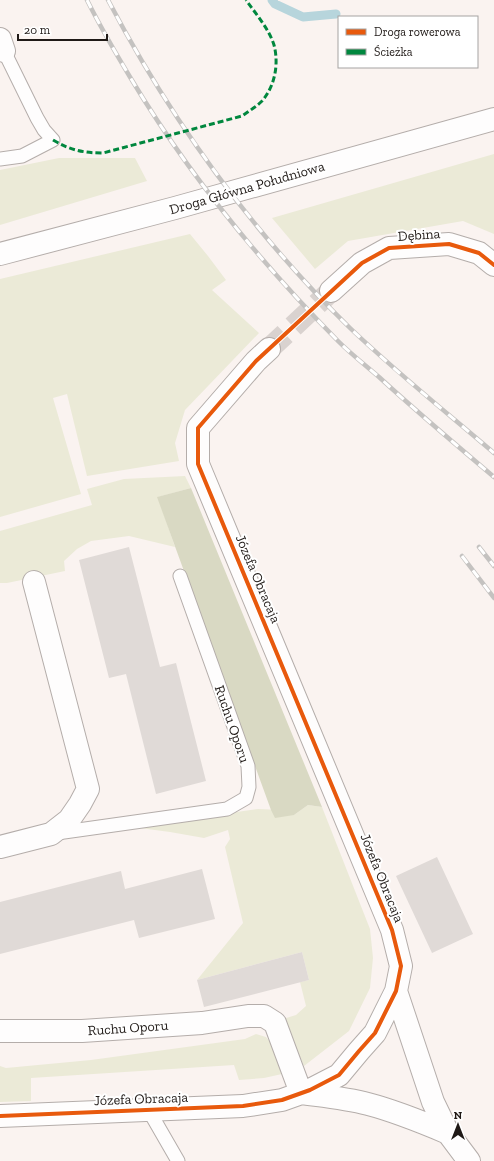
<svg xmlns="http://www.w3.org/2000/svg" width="494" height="1161" viewBox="0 0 494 1161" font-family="'Zilla Slab',serif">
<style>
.green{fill:#ebead7}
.forest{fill:#d9d9c3}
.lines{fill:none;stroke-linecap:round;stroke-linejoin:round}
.stream{stroke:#b7d5dc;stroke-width:9}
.building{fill:#e0dad7}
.minor-tunnel{stroke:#d9d2cf;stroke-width:22;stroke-dasharray:22 11;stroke-linecap:butt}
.service-casing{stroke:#b4adaa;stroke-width:15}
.minor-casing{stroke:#b4adaa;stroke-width:24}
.secondary-casing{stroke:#b4adaa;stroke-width:24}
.service{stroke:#fefdfd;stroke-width:13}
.minor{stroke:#fefdfd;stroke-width:22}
.secondary{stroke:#fefdfd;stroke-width:22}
.rail-casing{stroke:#c4c2c0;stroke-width:4.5}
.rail{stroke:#fff;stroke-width:3;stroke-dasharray:9;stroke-linecap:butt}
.quiet{stroke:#00873e;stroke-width:3;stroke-dasharray:6 3;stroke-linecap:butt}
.cycleway-casing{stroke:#fff;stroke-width:6}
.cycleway{stroke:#e8590c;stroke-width:4}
.labels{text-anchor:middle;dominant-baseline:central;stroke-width:4;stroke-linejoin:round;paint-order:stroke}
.street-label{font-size:14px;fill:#1f1916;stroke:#fff}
</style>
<rect width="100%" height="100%" fill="#faf3f0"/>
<path class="green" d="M494 154V234L463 221 348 241 315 269 272 218Z
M59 158H135L147 181 0 225V170Z
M190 234 208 256 226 280 212 290 259 333 185 410 175 443 179 461 87 476 67 394 53 398 81 494 0 517V279Z
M185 476 191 488 158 497 175 547 129 536 91 541 77 549 64 561 65 571 7 583H0V531L92 505 87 489 124 479Z
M308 805 322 807 370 929 373 958 370 988 349 1031 304 1066 283 1019 296 1015 306 1006 300 982 309 980 302 952 197 980 243 923 225 847 230 839 228 830 204 838 170 832 132 827 258 809 281 810 294 815Z
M256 1034 266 1037 270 1042 282 1074 264 1078 239 1080 234 1065 31 1078V1101L0 1102V1066L6 1068 91 1060 245 1039Z"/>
<path class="forest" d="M191 488 322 807 308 805 294 815 275 818 271 810 157 497Z"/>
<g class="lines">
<path class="stream" d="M272 0 275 4 303 17 336 14"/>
</g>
<path class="building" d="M129 547 160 667 176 663 206 781 156 794 126 674 109 678 79 560Z
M437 857 473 934 432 953 396 876Z
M202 869 215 919 139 938 134 920 0 954V902L121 871 125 889Z
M302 952 309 980 204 1007 197 980Z"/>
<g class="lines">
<path class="minor-tunnel" d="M269 349 331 291"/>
<defs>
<path id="service" d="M0 159 22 156 53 140 44 130 37 118 4 51
M57 833 227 809 246 798 249 787 248 766 180 576
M148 1109 178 1161"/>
<path id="minor" d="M0 39 4 51
M331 291 362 263 389 248 449 244 479 253 494 265
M0 847 51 834 69 820 80 804 88 789 34 582
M396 991 433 1102 448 1133 469 1161
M0 1031H82L202 1023 248 1016H264L275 1023 301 1093C323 1096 346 1098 368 1104 395 1111 422 1122 448 1133
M0 1116 243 1106 282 1100 310 1090 339 1075 359 1051 375 1033 396 991 401 966 392 930 198 464V428L256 361 269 349"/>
<path id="secondary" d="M0 254 175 208 494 119"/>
</defs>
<use href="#service" class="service-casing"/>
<use href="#minor" class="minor-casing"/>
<use href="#secondary" class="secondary-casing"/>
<use href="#service" class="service"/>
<use href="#minor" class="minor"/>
<use href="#secondary" class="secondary"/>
<defs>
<path id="rail" d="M87 0C100 26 115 52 130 77 188 174 259 261 338 341 351 354 365 365 379 377 416 411 455 444 494 477
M108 0C171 120 253 233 350 328 396 372 446 412 494 453
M479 547 494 566
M462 556 494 598"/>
</defs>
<use href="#rail" class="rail-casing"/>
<use href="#rail" class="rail"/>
<path class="quiet" d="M53 140C70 150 83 153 103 153L242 116C249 111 256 107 262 101 275 86 279 64 274 45 269 29 256 14 246 0"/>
<defs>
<path id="cycleway" d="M0 1116 243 1106 282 1100 310 1090 339 1075 359 1051 375 1033 396 991 401 966 392 930 198 464V428L256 361 362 263 389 248 449 244 479 253 494 265"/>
</defs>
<use href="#cycleway" class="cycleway-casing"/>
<use href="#cycleway" class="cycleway"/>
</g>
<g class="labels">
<g class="street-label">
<text transform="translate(247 188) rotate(-16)">Droga Główna Południowa</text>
<text transform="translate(419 235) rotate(-4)">Dębina</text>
<text transform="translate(258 579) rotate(67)">Józefa Obracaja</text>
<text transform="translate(232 724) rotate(71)">Ruchu Oporu</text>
<text transform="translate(382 878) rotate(68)">Józefa Obracaja</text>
<text transform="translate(128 1028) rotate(-4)">Ruchu Oporu</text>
<text transform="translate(141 1099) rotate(-2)">Józefa Obracaja</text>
</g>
</g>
<rect x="338" y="16" width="140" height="52" fill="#ffffff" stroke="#a5a3a2"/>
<rect x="346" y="29" width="20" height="6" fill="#e8590c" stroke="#a5a3a2"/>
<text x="374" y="36" font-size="12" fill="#1f1916">Droga rowerowa</text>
<rect x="346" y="49" width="20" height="6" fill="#00873e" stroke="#a5a3a2"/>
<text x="374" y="56" font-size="12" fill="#1f1916">Ścieżka</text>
<g transform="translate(458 1125)" stroke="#ffffff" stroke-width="3" paint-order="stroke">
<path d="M0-3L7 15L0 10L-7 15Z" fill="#1f1916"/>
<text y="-6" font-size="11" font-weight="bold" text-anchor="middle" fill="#1f1916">N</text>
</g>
<path d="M18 34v6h89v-6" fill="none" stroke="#1f1916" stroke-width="2"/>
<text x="24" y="34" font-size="12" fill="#1f1916" stroke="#ffffff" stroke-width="3" paint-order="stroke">20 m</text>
</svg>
